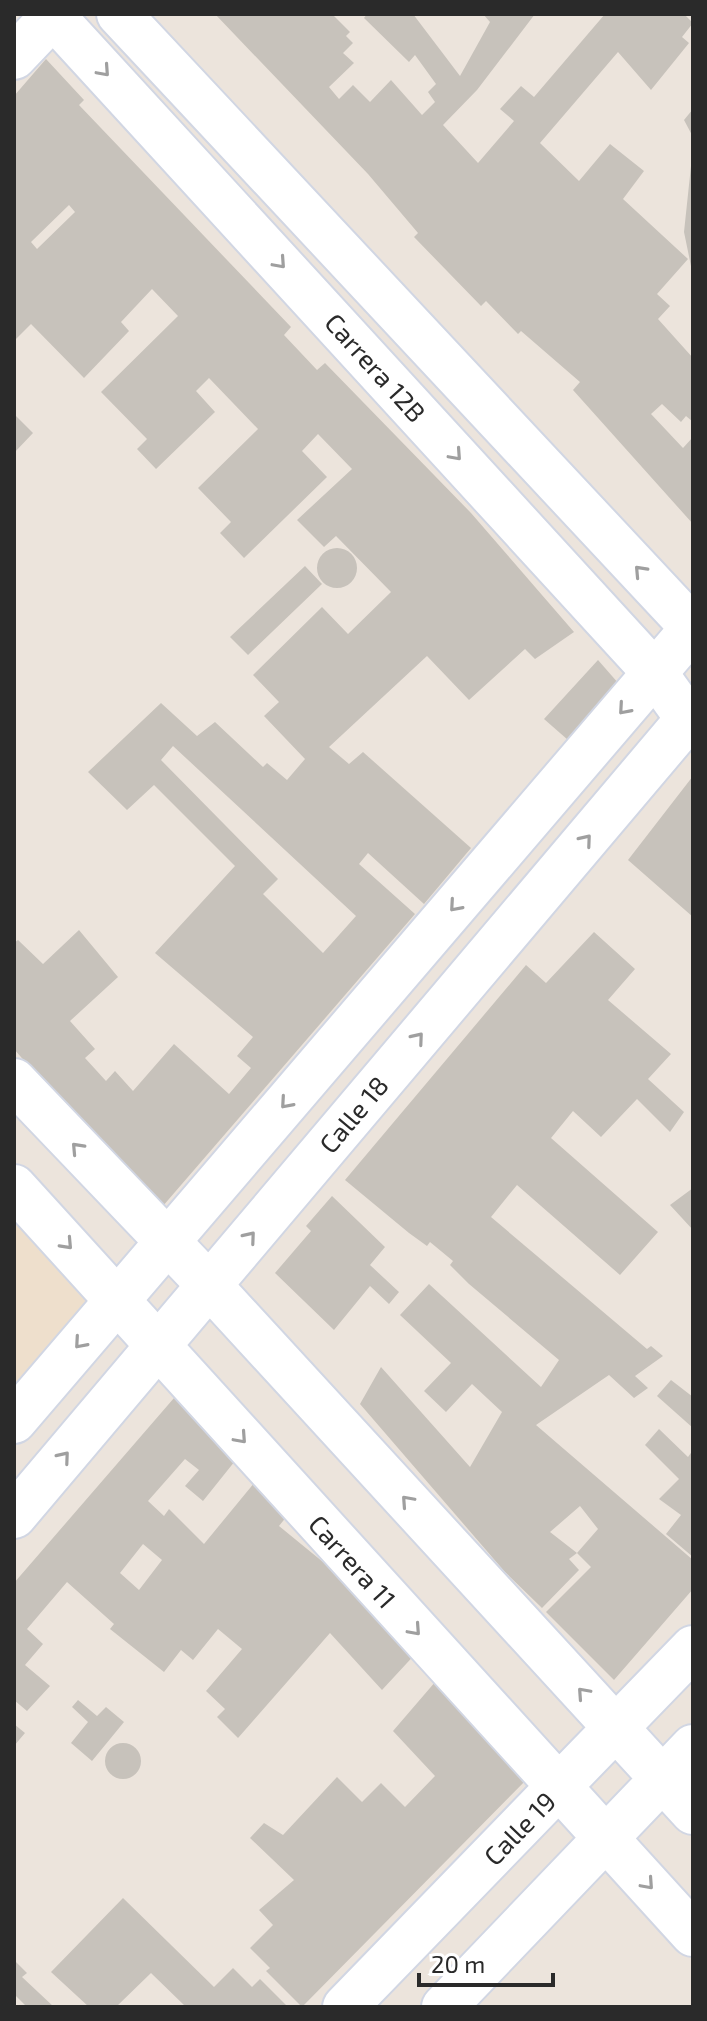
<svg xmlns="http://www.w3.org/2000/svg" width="707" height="2021" viewBox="0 0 707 2021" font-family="'Exo 2',sans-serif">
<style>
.education{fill:#eedfcc}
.building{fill:#c7c2bb;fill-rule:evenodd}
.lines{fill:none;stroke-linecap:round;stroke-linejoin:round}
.street-casing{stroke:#d1d6e3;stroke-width:48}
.secondary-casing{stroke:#d1d6e3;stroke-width:48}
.street{stroke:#fff;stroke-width:44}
.secondary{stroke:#fff;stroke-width:44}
.oneway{stroke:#9f9f9f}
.labels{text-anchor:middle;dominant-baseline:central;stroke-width:6;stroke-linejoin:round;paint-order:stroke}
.street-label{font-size:26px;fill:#2a2a2a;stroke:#fff}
</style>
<rect width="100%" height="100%" fill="#ece4dc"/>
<path class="education" d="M14 1213 94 1300 14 1397Z"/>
<path class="building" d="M215 14H332L350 32 346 36 353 43 343 53 354 63 329 87 339 99 353 85 370 102 391 80 422 115 435 102 428 92 436 84 415 55 409 62 364 18 367 14H413L460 76 490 22 483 14H535L477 90 443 125 478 163 514 121 500 109 521 86 534 97 605 14H684L693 23 682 37 689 43 651 90 618 52 540 143 579 181 610 144 644 171 623 199 688 259 657 294 670 306 658 319 693 358V422L686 416 681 422 662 404 651 414 683 448 693 437V524L573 390 580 382 521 331 518 334 486 301 481 306 414 237 418 233 368 174Z
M46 59 84 100 79 105 291 327 284 335 317 370 325 363 471 513 574 632 535 659 525 649 469 700 427 656 329 747 349 764 363 752 471 848 424 904 368 853 359 864 415 914 156 1214 21 1067 27 1064 14 1049V943L18 940 43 964 79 930 118 977 70 1021 95 1049 85 1058 106 1081 115 1071 133 1091 174 1044 229 1094 251 1068 237 1056 253 1037 155 953 235 866 154 785 127 810 88 772 161 703 197 736 215 722 263 767 267 763 287 780 305 759 264 716 279 702 253 675 322 607 348 634 391 592 336 536 324 547 297 520 352 469 318 434 302 451 327 477 244 558 220 533 231 522 198 488 258 429 209 378 196 391 215 412 156 469 137 449 147 439 101 392 178 316 152 289 121 322 129 331 84 378 31 324 14 341V96ZM69 205 75 212 37 249 31 242ZM173 746 356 916 323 953 263 894 278 879 161 760Z
M693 109V137L684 120Z
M691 166H693L692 271 684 232Z
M14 414 33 433 14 453Z
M317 568a20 20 0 1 1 40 0a20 20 0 1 1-40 0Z
M305 566 322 584 248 655 230 637Z
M598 660 619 684 568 740 544 719Z
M693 776V917L628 860Z
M594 932 635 969 608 1000 671 1054 648 1079 684 1112 670 1132 637 1099 601 1137 573 1111 551 1138 658 1232 620 1275 517 1185 491 1217 647 1349 651 1346 663 1356 635 1376 648 1388 634 1398 609 1375 536 1425 693 1560V1589L614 1680 546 1612 591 1567 577 1553 598 1529 580 1506 550 1532 577 1553 569 1559 579 1570 542 1608 505 1572 360 1404 381 1367 470 1467 502 1412 472 1384 446 1412 424 1391 451 1363 400 1315 429 1284 541 1387 559 1360 469 1284 450 1265 453 1261 430 1242 427 1246 409 1233 345 1180 526 965 546 983Z
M693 1188V1230L670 1205Z
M332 1196 385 1247 370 1265 399 1292 389 1304 370 1286 334 1330 275 1273 311 1231 306 1226Z
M671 1380 693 1397V1428L657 1396Z
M174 1398H187L239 1456 203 1501 185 1486 199 1470 185 1459 148 1501 164 1516 169 1509 204 1544 259 1477 291 1511 279 1526 323 1562 331 1553 419 1650 382 1690 330 1633 238 1738 217 1717 225 1709 206 1691 242 1649 218 1629 193 1660 181 1650 164 1672 110 1629 114 1624 67 1582 27 1629 43 1644 25 1665 50 1686 27 1711 14 1700V1583ZM143 1544 162 1560 139 1590 120 1573Z
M659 1429 688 1457 693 1450V1557L666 1534 681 1515 659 1499 679 1479 645 1445Z
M442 1674 533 1773 302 2007 266 1971 270 1968 250 1948 273 1925 259 1910 294 1880 250 1838 264 1823 283 1835 337 1777 362 1802 381 1783 405 1807 435 1776 393 1731Z
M78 1700 97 1716 106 1707 124 1722 92 1761 71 1743 88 1722 72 1707Z
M14 1724 25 1733 14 1746Z
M105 1761a18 18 0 1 1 36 0a18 18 0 1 1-36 0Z
M123 1898 214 1987 233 1968 252 1987 260 1979 288 2007H186L151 1973 116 2007H89L51 1972Z
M14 1960 27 1973 22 1977 54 2007H27L14 1994Z"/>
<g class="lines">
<defs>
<path id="street" d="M51 14 655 673 693 726
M119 14 693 628
M14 1081 209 1285 693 1812
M14 1187 693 1934
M345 2007 693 1648
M444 2007 693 1747"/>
<path id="secondary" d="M14 57 55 14
M14 1421 693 628
M14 1516 693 713"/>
</defs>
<use href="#street" class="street-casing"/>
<use href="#secondary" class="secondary-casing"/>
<use href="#street" class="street"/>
<use href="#secondary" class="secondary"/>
</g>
<defs><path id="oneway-chevron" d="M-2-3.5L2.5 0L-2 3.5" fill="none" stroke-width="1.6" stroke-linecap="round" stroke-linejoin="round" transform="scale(2)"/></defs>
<g class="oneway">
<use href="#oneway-chevron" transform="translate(104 71) rotate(48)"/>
<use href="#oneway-chevron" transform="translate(280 263) rotate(48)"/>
<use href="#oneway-chevron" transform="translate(456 455) rotate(48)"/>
<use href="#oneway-chevron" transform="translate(640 571) rotate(-133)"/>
<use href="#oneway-chevron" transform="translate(624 709) rotate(131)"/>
<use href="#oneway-chevron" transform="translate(586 840) rotate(-50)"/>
<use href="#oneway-chevron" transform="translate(455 906) rotate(131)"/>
<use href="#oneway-chevron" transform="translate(418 1038) rotate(-50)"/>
<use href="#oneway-chevron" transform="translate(286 1103) rotate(131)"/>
<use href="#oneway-chevron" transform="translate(77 1148) rotate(-133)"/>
<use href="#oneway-chevron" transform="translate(250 1237) rotate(-50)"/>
<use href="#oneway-chevron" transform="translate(67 1244) rotate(47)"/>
<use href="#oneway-chevron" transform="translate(80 1343) rotate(131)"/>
<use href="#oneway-chevron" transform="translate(241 1438) rotate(48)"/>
<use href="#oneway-chevron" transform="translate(64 1457) rotate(-50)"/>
<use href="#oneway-chevron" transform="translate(407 1501) rotate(-132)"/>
<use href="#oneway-chevron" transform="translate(415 1630) rotate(48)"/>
<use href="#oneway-chevron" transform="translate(583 1693) rotate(-132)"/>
<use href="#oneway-chevron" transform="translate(648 1884) rotate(48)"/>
</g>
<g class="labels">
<g class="street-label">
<text transform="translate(376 367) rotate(48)">Carrera 12B</text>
<text transform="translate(353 1114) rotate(-50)">Calle 18</text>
<text transform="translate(353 1561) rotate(48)">Carrera 11</text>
<text transform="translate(519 1828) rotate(-46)">Calle 19</text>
</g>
</g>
<rect width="707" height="2021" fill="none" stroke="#2a2a2a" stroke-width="32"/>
<path d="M419 1973v12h134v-12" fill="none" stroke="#2a2a2a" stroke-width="4"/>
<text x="431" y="1973" font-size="24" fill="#2a2a2a" stroke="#ffffff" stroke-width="6" paint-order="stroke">20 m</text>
</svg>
